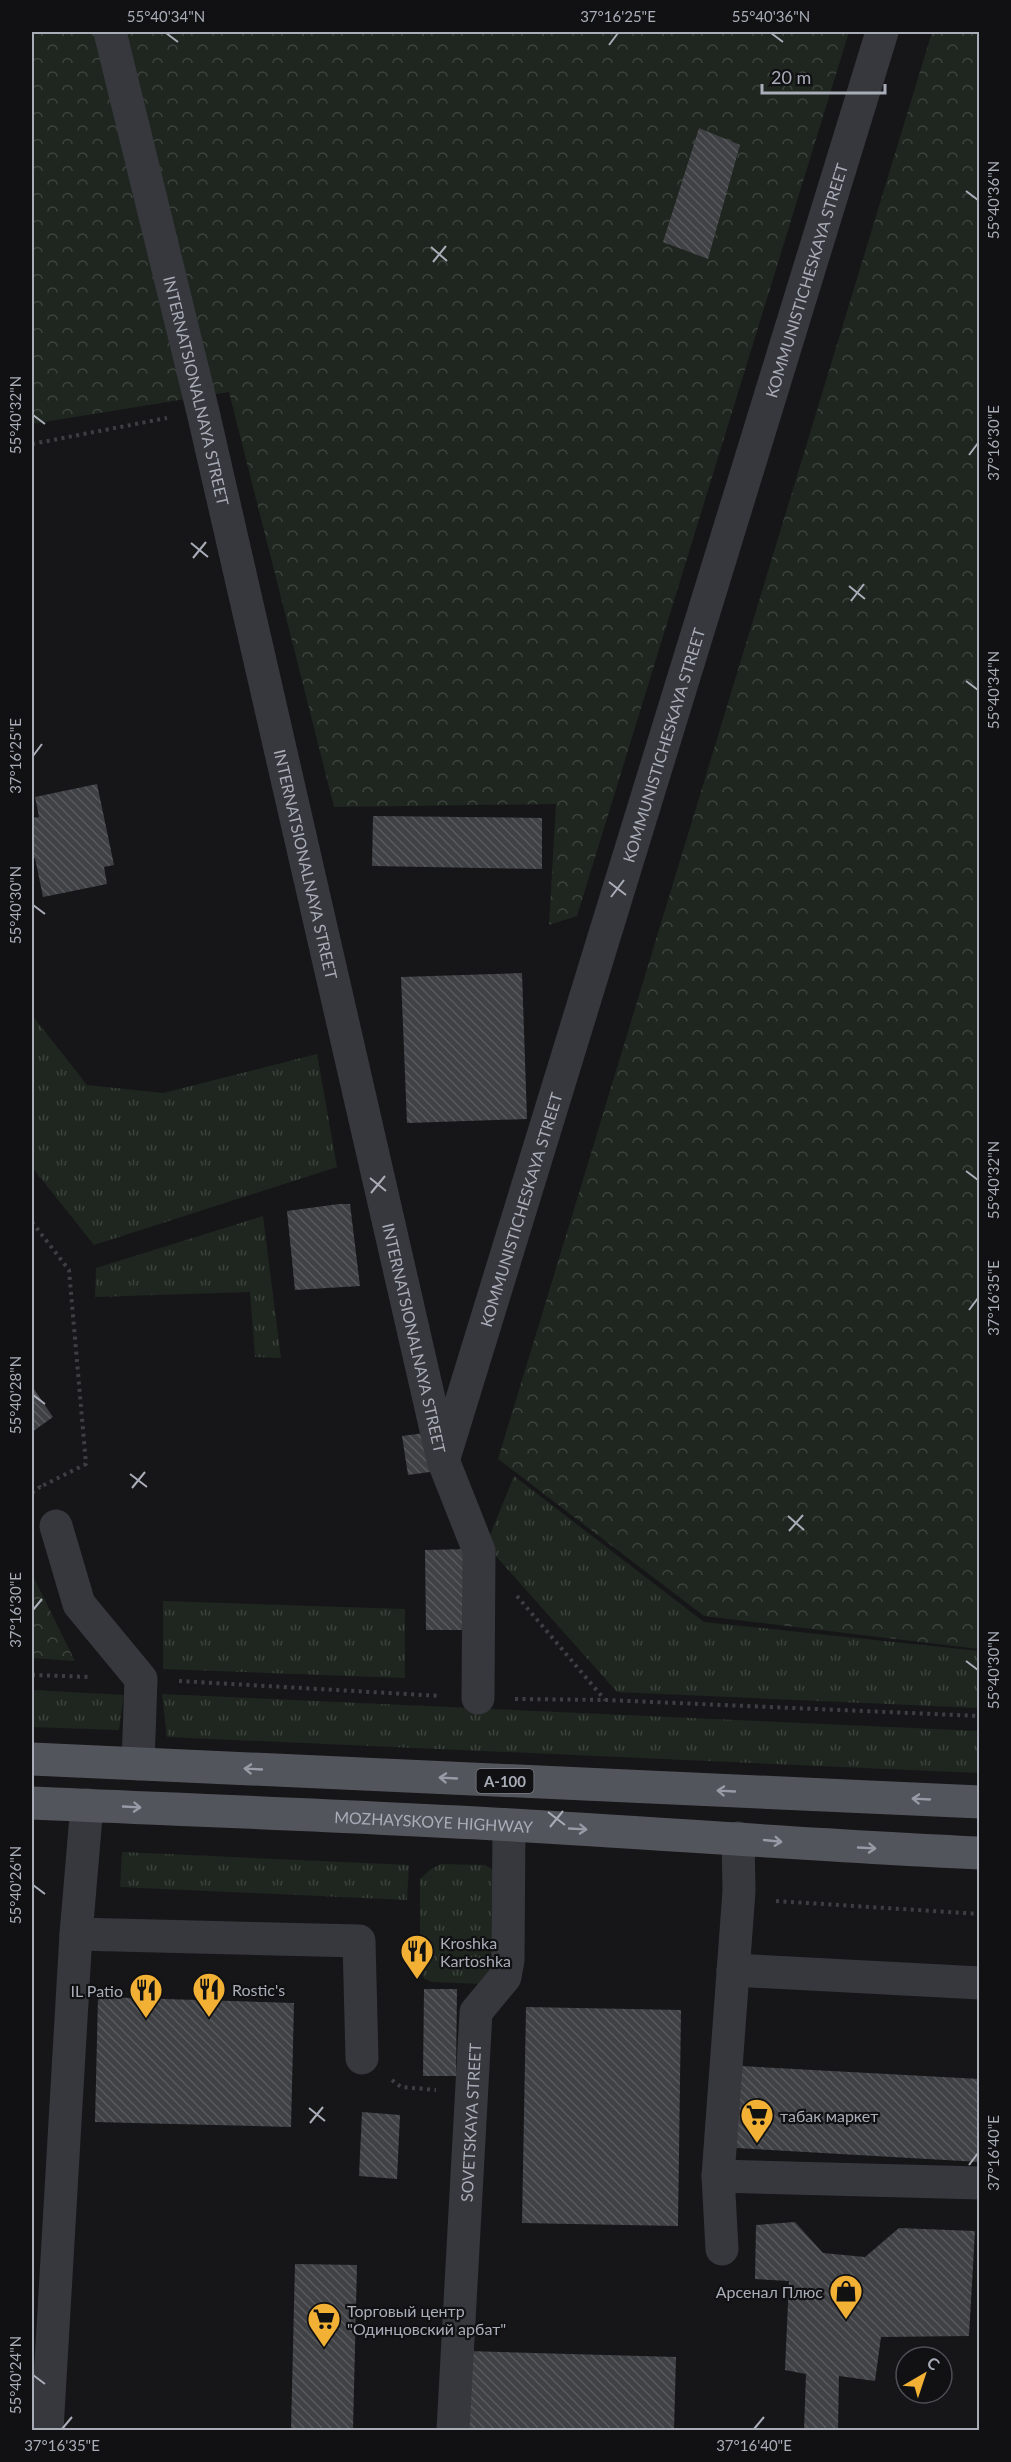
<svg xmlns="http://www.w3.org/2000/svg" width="1011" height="2462" viewBox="0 0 1011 2462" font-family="Lato,sans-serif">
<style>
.grass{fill:url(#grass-tufts)}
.forest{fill:url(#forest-crowns)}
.building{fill:url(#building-back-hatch)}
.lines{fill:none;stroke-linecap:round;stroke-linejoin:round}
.path{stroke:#3d3f44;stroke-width:4;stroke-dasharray:3 4.5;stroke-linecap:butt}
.minor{stroke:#37383d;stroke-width:33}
.major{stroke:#53555c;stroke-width:33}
.oneway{stroke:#979ba6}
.ticks{fill:none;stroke:#a8adb8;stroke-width:2}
.labels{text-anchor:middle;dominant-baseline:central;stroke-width:4.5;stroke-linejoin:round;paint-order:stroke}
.shield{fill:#111113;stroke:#7b7e86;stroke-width:1.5}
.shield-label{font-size:15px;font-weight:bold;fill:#a8adb8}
.street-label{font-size:16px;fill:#a8adb8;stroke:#111113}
.poi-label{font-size:16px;fill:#a8adb8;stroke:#111113;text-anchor:start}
.neatline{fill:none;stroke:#a8adb8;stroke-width:2}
.ticks-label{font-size:15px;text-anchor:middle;fill:#a8adb8}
</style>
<defs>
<pattern id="grass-tufts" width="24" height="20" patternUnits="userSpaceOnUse" patternTransform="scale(1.5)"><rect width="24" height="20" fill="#1e261f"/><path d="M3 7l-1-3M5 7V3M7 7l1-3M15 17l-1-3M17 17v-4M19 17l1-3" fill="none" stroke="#3c433d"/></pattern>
<pattern id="forest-crowns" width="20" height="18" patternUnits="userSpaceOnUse" patternTransform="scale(1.5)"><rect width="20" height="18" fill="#1e261f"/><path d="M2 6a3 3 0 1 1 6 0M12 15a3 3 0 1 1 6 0" fill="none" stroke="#3c433d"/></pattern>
<pattern id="building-back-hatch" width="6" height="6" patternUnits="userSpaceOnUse" patternTransform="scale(1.5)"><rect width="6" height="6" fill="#404145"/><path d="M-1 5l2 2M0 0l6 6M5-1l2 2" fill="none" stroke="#595a5e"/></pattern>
</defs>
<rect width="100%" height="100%" fill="#161618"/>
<path class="grass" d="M32 1015 87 1085 163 1093 317 1054 337 1167 94 1245 32 1167Z
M263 1216 281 1358 255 1357 250 1292 95 1297 96 1268Z
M514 1476 704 1622 979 1651V1708L617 1692 486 1545Z
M163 1601 405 1609V1678L163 1669Z
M32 1690 124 1695 119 1730 32 1727Z
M162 1694 979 1731V1773L167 1737Z
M122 1852 409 1865 407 1900 120 1887Z
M441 1864 485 1865 497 1872 502 1960 482 1984 432 1982 424 1979 420 1968V1879L431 1869Z"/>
<path class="forest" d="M32 32H849L577 916 549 925 556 804 334 807 229 392 32 424Z
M932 32H980L979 1649 704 1616 498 1459Z
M32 1574 75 1661 32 1658Z"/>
<path class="building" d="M699 128 740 145 708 259 663 242Z
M97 784 114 865 104 867 107 884 43 897 35 858 32 859V818L39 817 35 797Z
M373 816 542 818V869L372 866Z
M522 973 527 1119 407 1123 401 977Z
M339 1204H350L360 1286 295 1290 287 1211Z
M32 1386 53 1417 32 1432Z
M432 1432 437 1471 408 1475 402 1436Z
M469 1549 470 1630H426L425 1550Z
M424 1989H457L456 2076H423Z
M98 1997 294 2003 291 2127 95 2122Z
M526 2007 681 2010 678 2226 522 2223Z
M741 2066 980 2079V2162L736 2148Z
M362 2112 400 2115 397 2179 359 2176Z
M795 2222 823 2253 865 2257 899 2228 975 2231 969 2336 881 2337 875 2381 839 2376 838 2430H804L806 2374 785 2370 789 2281 755 2279 756 2225Z
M295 2264 357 2265 353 2430H291Z
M468 2351 676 2357 674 2430H466Z"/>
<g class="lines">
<path class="path" d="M32 444 167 418
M32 1222 69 1270 86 1464 40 1487
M32 1493 40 1487 41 1489
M517 1596 605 1700
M32 1675 91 1677
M179 1681 441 1696
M515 1699 606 1700 980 1716
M776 1901 980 1914
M392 2080 401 2087 436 2090"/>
<g class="minor">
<path id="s1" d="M110 32 203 412 443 1460 479 1551 478 1698"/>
<path id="s2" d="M444 1458 882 32"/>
<path d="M56 1526 79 1604 141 1679 138 1764"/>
<path d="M76 1934 359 1941 362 2058"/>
<path d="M733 1970 980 1983"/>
<path d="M718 2176 980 2183"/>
<path d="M722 2249 718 2176 739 1891 738 1838"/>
<path d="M47 2430 76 1934 87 1805"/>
<path id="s3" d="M453 2430 476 2012 505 1977 508 1960 509 1825"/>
</g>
<g class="major">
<path d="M32 1759 980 1802"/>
<path id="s4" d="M32 1803C192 1810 353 1816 513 1825 669 1834 824 1846 980 1853"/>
</g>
</g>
<defs><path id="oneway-shaft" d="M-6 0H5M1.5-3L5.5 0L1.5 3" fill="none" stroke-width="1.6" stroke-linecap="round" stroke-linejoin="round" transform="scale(1.5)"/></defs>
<g class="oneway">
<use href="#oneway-shaft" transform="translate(253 1769) rotate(-177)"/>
<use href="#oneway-shaft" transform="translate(448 1778) rotate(-177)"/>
<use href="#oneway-shaft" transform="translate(726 1791) rotate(-177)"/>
<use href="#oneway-shaft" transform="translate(921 1799) rotate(-177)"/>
<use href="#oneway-shaft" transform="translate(132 1807) rotate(3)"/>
<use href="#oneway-shaft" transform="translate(578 1829) rotate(3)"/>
<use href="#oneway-shaft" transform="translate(773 1841) rotate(6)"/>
<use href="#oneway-shaft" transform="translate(867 1848) rotate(3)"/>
</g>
<path class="ticks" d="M166 33 178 42M771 33 783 42M609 45 618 33M966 191 978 200M431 247 447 261M433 262 446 246M33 415 45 424M969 455 978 443M191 543 208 557M193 558 206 542M849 586 865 599M851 601 864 584M966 681 978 690M33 756 42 744M609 882 626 895M611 897 624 880M33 905 45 914M966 1171 978 1180M370 1178 386 1191M371 1193 385 1176M969 1310 978 1298M33 1395 45 1404M130 1474 147 1487M132 1488 145 1472M788 1516 804 1530M789 1531 803 1515M33 1610 42 1599M966 1661 978 1670M548 1812 565 1825M550 1827 563 1811M33 1885 45 1894M309 2108 325 2121M310 2123 323 2107M969 2165 978 2153M33 2375 45 2384M62 2429 72 2417M754 2429 764 2417"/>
<defs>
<symbol id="restaurant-pin" viewBox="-11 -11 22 30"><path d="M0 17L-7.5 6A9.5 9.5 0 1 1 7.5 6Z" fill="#f2b134" stroke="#111113"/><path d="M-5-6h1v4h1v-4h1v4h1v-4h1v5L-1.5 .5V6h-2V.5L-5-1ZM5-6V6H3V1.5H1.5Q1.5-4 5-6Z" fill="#111"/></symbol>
<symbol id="supermarket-pin" viewBox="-11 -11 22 30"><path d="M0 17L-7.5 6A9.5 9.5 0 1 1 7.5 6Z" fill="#f2b134" stroke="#111113"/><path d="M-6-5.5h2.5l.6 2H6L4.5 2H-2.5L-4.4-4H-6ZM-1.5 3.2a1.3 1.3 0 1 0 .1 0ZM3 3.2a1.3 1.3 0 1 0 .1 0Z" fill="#111"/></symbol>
<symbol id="shop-pin" viewBox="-11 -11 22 30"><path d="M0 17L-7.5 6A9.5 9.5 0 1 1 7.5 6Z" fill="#f2b134" stroke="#111113"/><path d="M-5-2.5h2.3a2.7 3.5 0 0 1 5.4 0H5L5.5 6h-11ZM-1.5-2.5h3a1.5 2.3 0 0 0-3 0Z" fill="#111"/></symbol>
</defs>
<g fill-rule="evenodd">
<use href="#restaurant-pin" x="398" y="1932" width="38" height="52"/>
<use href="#restaurant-pin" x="190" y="1970" width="38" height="52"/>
<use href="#restaurant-pin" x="127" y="1971" width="38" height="52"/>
<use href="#supermarket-pin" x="738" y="2096" width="38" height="52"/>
<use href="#shop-pin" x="827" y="2272" width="38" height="52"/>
<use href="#supermarket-pin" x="305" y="2300" width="38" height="52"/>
</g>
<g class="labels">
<rect class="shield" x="476.5" y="1769" width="57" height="24" rx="4.5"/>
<g class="shield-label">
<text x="505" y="1781">А-100</text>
</g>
<g class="street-label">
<text stroke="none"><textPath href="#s2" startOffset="1232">KOMMUNISTICHESKAYA STREET</textPath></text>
<text stroke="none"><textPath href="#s1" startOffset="369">INTERNATSIONALNAYA STREET</textPath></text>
<text stroke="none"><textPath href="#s2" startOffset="746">KOMMUNISTICHESKAYA STREET</textPath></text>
<text stroke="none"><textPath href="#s1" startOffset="855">INTERNATSIONALNAYA STREET</textPath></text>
<text stroke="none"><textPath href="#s2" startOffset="260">KOMMUNISTICHESKAYA STREET</textPath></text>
<text stroke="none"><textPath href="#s1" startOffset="1341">INTERNATSIONALNAYA STREET</textPath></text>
<text stroke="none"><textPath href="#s4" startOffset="402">MOZHAYSKOYE HIGHWAY</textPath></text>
<text stroke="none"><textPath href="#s3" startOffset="308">SOVETSKAYA STREET</textPath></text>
</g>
<g class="poi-label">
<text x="440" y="1942">Kroshka<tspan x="440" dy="18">Kartoshka</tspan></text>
<text x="232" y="1989">Rostic's</text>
<text x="123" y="1990" text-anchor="end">IL Patio</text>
<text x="780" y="2115">табак маркет</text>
<text x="823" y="2291" text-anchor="end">Арсенал Плюс</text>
<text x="347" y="2310">Торговый центр<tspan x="347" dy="18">"Одинцовский арбат"</tspan></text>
</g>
</g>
<rect width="1011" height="2462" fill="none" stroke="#111113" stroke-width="66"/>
<g transform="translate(924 2375) rotate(39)"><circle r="28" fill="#111113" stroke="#4d4f55" stroke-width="1.5"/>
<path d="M0-4.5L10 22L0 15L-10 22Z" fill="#f2b134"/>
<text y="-9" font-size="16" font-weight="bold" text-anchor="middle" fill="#a8adb8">С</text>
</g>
<path d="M762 84v9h123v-9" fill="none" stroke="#a8adb8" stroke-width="3"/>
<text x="771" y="84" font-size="18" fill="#a8adb8" stroke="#111113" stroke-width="4.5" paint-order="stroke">20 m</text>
<rect x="33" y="33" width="945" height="2396" class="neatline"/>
<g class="ticks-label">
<text x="166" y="22">55°40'34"N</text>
<text x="618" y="22">37°16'25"E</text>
<text x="771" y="22">55°40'36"N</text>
<text transform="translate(994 200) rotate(-90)" y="5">55°40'36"N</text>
<text transform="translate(16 415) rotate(-90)" y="5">55°40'32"N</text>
<text transform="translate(994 443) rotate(-90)" y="5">37°16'30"E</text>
<text transform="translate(994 690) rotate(-90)" y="5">55°40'34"N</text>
<text transform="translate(16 756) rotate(-90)" y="5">37°16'25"E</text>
<text transform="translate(16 905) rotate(-90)" y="5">55°40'30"N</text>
<text transform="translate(994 1180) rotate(-90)" y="5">55°40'32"N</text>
<text transform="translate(994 1298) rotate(-90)" y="5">37°16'35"E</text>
<text transform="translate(16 1395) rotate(-90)" y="5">55°40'28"N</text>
<text transform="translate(16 1610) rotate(-90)" y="5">37°16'30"E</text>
<text transform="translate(994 1670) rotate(-90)" y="5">55°40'30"N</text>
<text transform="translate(16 1885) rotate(-90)" y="5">55°40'26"N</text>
<text transform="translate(994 2153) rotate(-90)" y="5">37°16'40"E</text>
<text transform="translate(16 2375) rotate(-90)" y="5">55°40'24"N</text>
<text x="62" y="2451">37°16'35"E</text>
<text x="754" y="2451">37°16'40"E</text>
</g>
</svg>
